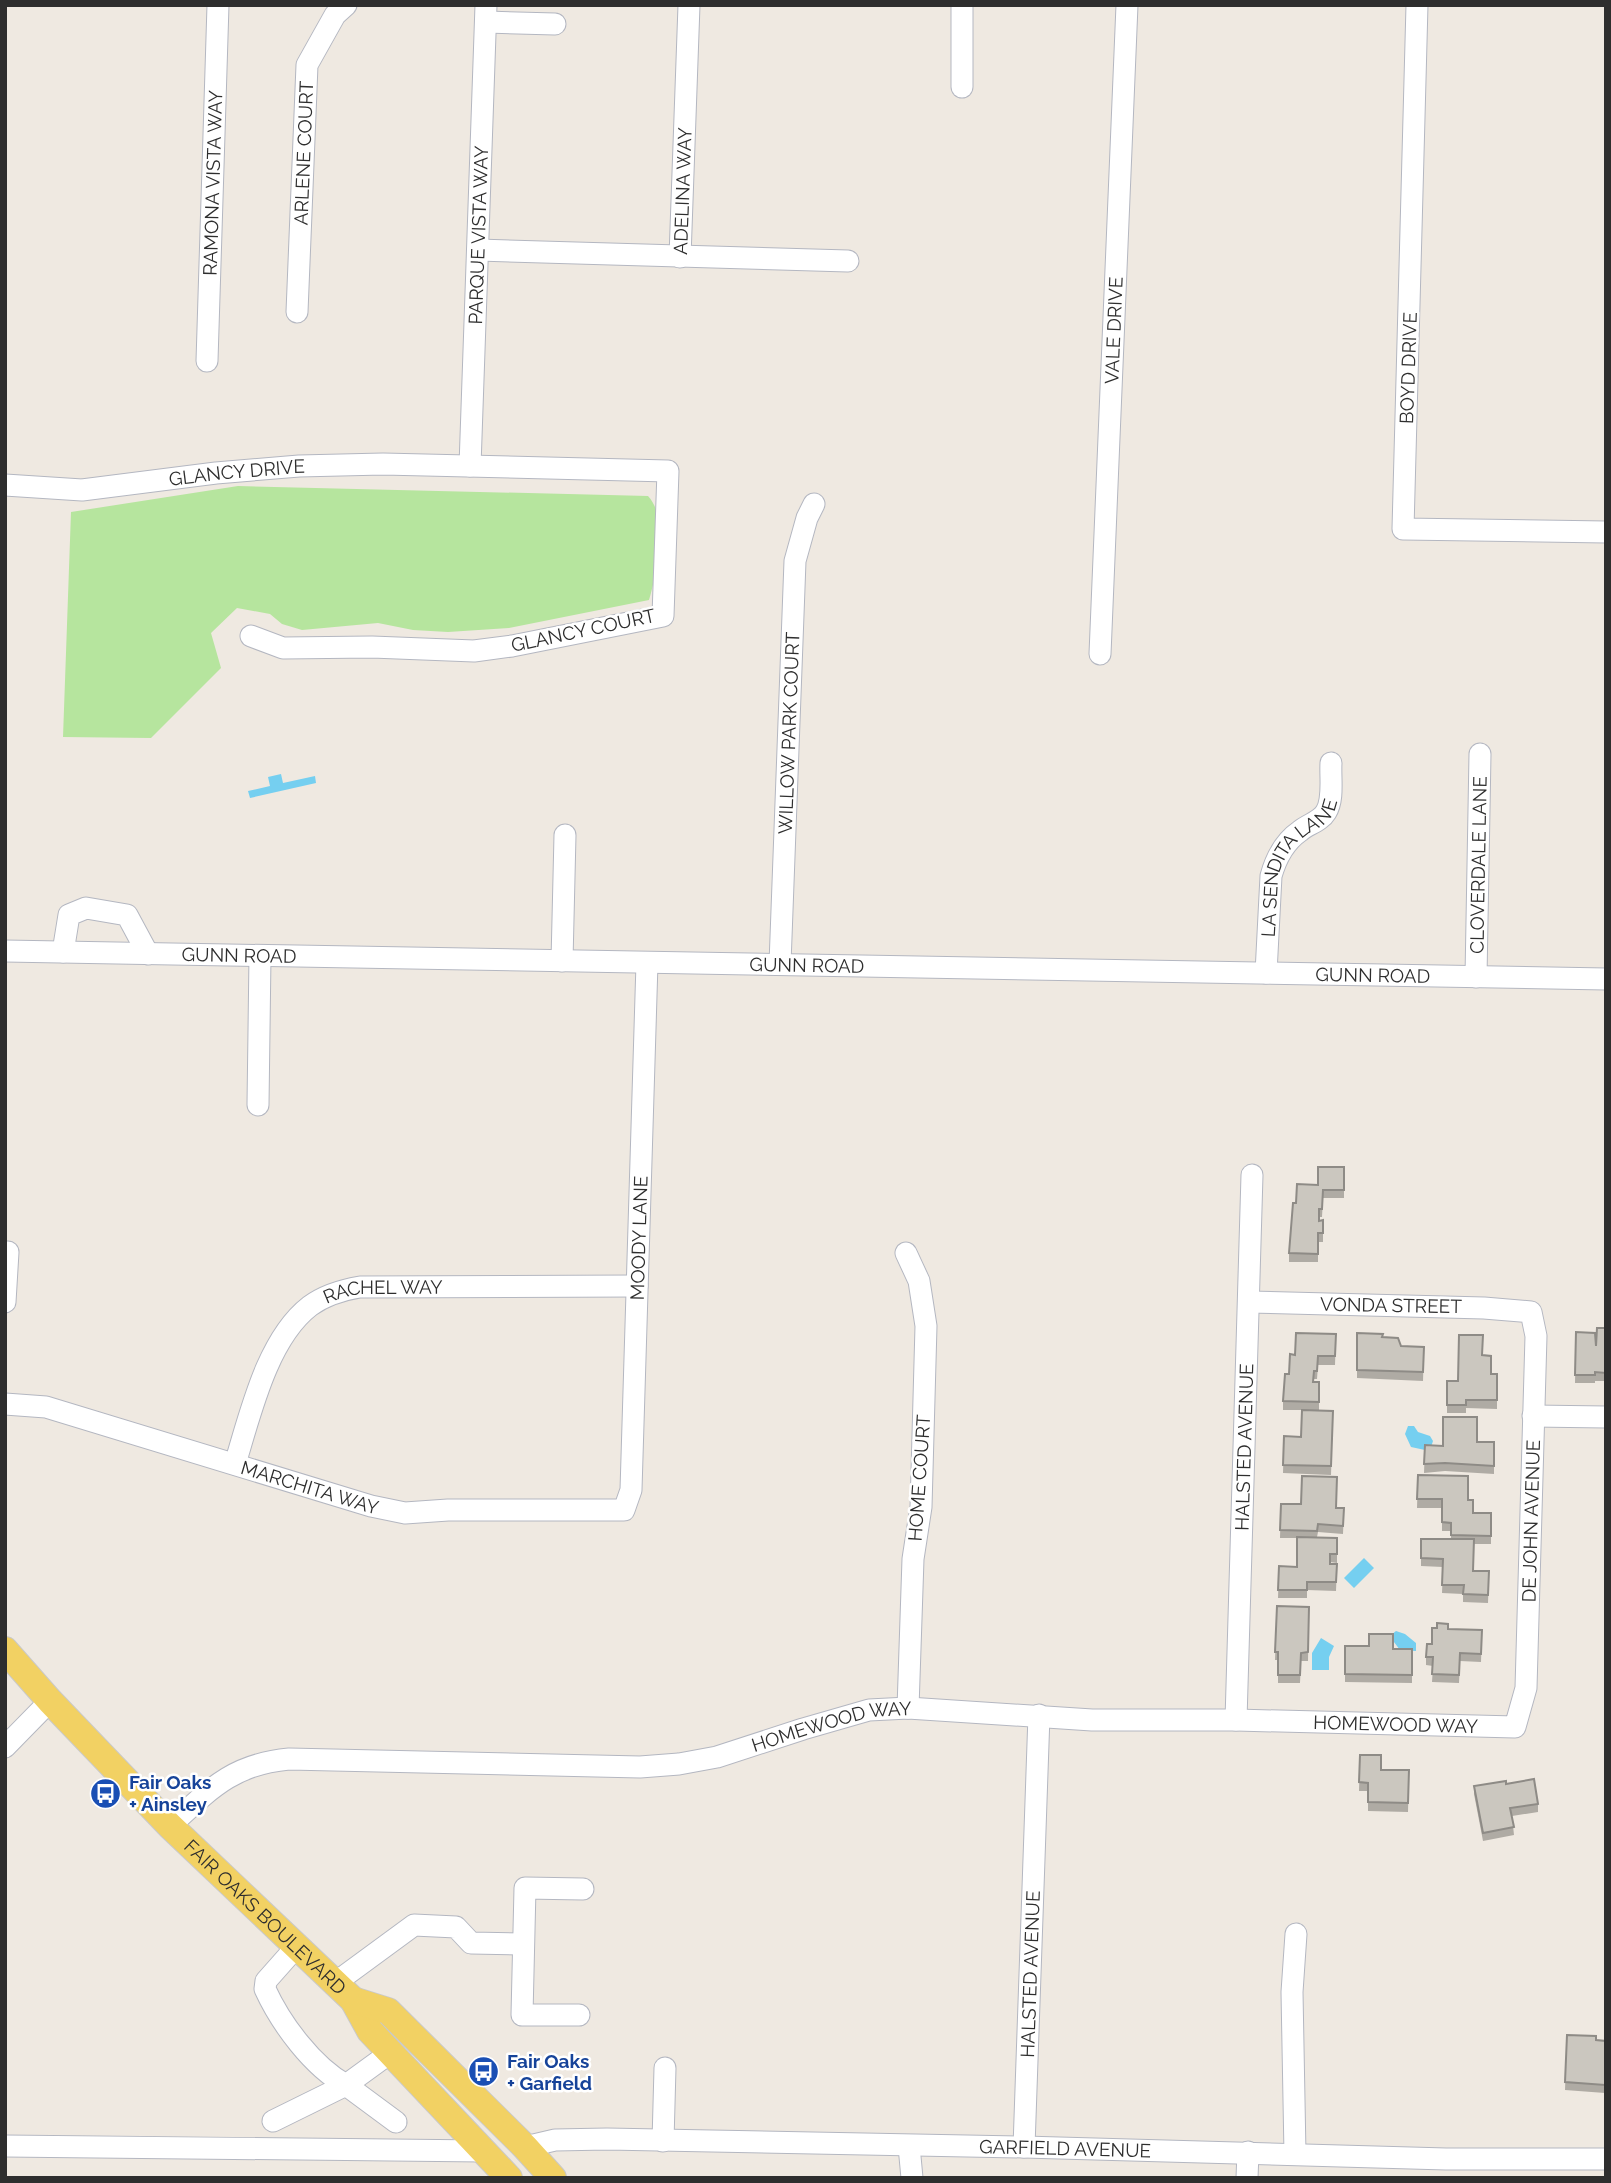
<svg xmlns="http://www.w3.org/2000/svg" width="1611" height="2183" viewBox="0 0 1611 2183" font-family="Raleway,sans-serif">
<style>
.park{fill:#b6e59e}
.water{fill:#75cff0}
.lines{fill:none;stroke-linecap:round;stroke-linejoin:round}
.minor-casing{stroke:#b4b7c1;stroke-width:23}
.major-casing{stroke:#c9c9c9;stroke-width:28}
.minor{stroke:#fff;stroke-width:21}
.major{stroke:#f2d163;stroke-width:26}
.wall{fill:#afaba4}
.building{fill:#cbc7bf;stroke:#8e8b86;stroke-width:2}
.labels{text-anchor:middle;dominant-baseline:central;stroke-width:5;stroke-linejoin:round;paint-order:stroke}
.street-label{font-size:19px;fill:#2e2e2e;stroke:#fff}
.transit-label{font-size:19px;font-weight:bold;fill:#164399;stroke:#fff;text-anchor:start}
</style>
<rect width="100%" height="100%" fill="#efe9e1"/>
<path class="park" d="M238 486 648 496C669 518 657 573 649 600L509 628 448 632 413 630 378 623 302 630 282 624 270 614 237 608 211 633 221 668 151 738 63 737 71 512Z"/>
<path class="water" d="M281 774 283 783 315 776 316 783 250 798 248 791 270 786 268 777Z
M1408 1426H1414L1418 1432 1430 1436 1433 1441 1431 1447 1425 1450 1411 1447 1405 1434Z
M1364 1558 1374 1568 1354 1588 1344 1578Z
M1396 1631 1405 1634 1416 1643V1651L1400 1650 1391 1638V1635Z
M1321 1638 1334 1646 1329 1657V1670H1312V1653Z"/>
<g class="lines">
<defs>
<g id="minor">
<path d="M962 5V87"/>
<path d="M1417 5 1403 529 1606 532"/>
<path d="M486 22 555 24"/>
<path d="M478 250 848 261"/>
<path id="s1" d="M680 257 689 5"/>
<path id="s2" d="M297 312 307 65 335 15 346 5"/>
<path id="s3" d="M207 361 218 5"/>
<path id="s4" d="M470 466 486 5"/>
<path id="s5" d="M5 485 82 490 216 473 299 466 383 464 668 471 663 616 512 646 474 651 372 647 283 648 251 636"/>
<path id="s6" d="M1100 654 1127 5"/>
<path id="s7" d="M5 951 1606 979"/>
<path d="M63 952 69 915 86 908 127 915 148 954"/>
<path d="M562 961 565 835"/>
<path id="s8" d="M780 964 795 561 807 518 814 504"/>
<path id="s9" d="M1266 973 1271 876C1276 858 1284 842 1300 831 1308 824 1320 822 1326 812 1334 799 1330 778 1331 763"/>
<path id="s10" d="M1476 977 1480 754"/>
<path d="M258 1105 260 956"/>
<path d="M5 1252H8L5 1302"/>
<path d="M906 1253 919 1281 926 1326 921 1507 913 1559 908 1708"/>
<path id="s11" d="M5 1404 46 1407 371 1506 405 1513 448 1510H624L631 1490 647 963"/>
<path d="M1533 1416 1606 1417"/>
<path id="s12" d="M235 1464C250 1415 267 1339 310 1306 325 1295 342 1290 360 1287L637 1286"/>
<path id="s13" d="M1236 1720 1252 1175"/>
<path d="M5 1747 50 1701"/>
<path id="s14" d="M170 1826C210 1789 233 1764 289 1759L640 1767 679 1764 717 1757 803 1729 869 1710 908 1708 1092 1720H1236L1515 1727 1526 1688 1536 1336 1531 1312 1484 1308 1249 1302"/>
<path d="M297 1946 266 1981 265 1989C281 2024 313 2067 346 2085L390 2053"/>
<path d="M335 1983 414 1925 456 1927 471 1943 523 1944"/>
<path d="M579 2015H522L525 1888 583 1889"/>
<path d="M273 2121 346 2085 396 2122"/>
<path d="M663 2141 665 2068"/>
<path d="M5 2146 483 2151"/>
<path d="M909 2146 912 2178"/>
<path id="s15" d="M525 2147 555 2140 607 2139 1024 2147 1446 2159H1606"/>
<path id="s16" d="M1024 2147 1039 1715"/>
<path d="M1295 2154 1292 1992 1296 1934"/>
<path d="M1247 2178 1248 2152"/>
</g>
<g id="major">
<path id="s17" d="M5 1650 50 1701 170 1826 353 2000 370 2031 509 2178"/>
<path d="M353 2000 388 2011 525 2147 553 2178"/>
</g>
</defs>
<use href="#minor" class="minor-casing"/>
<use href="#major" class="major-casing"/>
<use href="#minor" class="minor"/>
<use href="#major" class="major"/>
</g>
<path class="wall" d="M1344 1167V1198H1323L1322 1217H1319V1221L1323 1220V1242H1318V1262H1289V1253L1296 1203 1318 1185Z
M1606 1328V1381H1595V1383H1575L1576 1332 1596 1346Z
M1357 1333 1382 1337 1401 1346 1424 1347 1423 1381 1357 1378Z
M1336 1334 1335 1365H1318L1317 1379H1314V1382H1319V1411H1333L1331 1475 1283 1473 1284 1436 1301 1437 1302 1410H1283V1401L1289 1374 1295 1355Z
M1482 1355 1491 1374H1497V1409L1466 1408V1413H1447V1381H1458Z
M1477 1442H1494V1474L1445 1471 1424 1473 1425 1445 1443 1446Z
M1418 1475 1468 1500 1473 1513H1491V1544H1474L1473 1571H1489L1488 1603 1463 1602V1594L1442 1593 1443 1567 1421 1566V1539H1451V1531H1442V1508H1417Z
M1281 1504 1344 1508 1343 1534 1318 1532 1317 1537 1337 1538V1563L1330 1562V1564H1337L1336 1591 1307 1590V1598H1278L1279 1566 1297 1567V1538H1280Z
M1277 1606 1309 1607 1308 1661H1301L1300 1683H1278V1660H1275Z
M1448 1629 1482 1630 1481 1662 1460 1661 1459 1683 1432 1682 1433 1666 1426 1665V1657L1432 1644Z
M1345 1646H1369L1393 1649H1412V1683L1345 1682Z
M1360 1755 1381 1770H1409L1408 1812 1368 1811V1791H1359Z
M1506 1784 1538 1804V1812L1512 1816 1514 1835 1483 1841 1474 1794V1786Z
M1567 2035 1606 2041 1605 2093 1565 2090Z"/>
<path class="building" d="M1318 1167H1344V1190H1323L1322 1209H1319V1221L1323 1220V1233H1318V1254L1289 1253 1293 1203H1296L1297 1184 1318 1185Z
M1597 1328H1606V1373L1595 1372V1375H1575L1576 1332 1595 1333 1596 1346Z
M1296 1333 1336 1334 1335 1356H1318L1317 1371H1314L1313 1382H1319V1402L1283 1401 1285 1374H1289L1290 1354 1295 1355Z
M1357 1333 1383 1334 1382 1337 1398 1338 1401 1346 1424 1347 1423 1372 1357 1370Z
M1459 1335H1483L1482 1355 1491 1356V1374H1497V1400H1466V1405H1447V1381H1458Z
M1302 1410 1333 1411 1331 1466 1283 1465 1284 1436 1301 1437Z
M1443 1417H1477V1442H1494V1466L1445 1463 1424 1464 1425 1445 1443 1446Z
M1418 1475 1468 1476V1500H1473V1513H1491V1536L1451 1535V1523L1442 1522V1499H1417Z
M1302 1476 1337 1477 1336 1508H1344L1343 1526 1318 1524 1317 1531 1280 1530 1281 1504H1301Z
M1297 1537 1337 1538V1554H1330V1564H1337L1336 1582H1307V1590H1278L1279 1566 1297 1567Z
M1421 1539H1474L1473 1571H1489L1488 1595 1463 1594 1464 1585H1442L1443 1559 1421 1558Z
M1277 1606 1309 1607 1308 1652 1301 1653 1300 1675H1278V1652H1275Z
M1437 1623 1448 1624V1629L1482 1630 1481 1654 1460 1653 1459 1675 1432 1674 1433 1657H1426L1427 1644H1432V1628H1437Z
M1369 1634H1393V1649H1412V1675L1345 1674V1646H1369Z
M1360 1755H1381V1770H1409L1408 1803 1368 1802V1783L1359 1782Z
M1534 1779 1538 1804 1510 1808 1514 1827 1483 1833 1474 1786 1506 1781V1784Z
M1567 2035 1596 2036V2040L1606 2041 1605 2085 1565 2082Z"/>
<defs>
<symbol id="bus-disc" viewBox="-11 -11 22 22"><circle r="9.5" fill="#1a4fb4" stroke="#fff"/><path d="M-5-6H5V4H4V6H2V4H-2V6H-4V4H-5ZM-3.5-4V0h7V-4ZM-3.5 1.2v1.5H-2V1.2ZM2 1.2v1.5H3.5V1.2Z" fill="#fff"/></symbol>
</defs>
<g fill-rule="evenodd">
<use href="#bus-disc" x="88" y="1776" width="35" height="35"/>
<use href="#bus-disc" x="466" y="2054" width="35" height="35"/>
</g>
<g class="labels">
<g class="street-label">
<text stroke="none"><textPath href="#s2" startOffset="159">ARLENE COURT</textPath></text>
<text stroke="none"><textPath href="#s3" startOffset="178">RAMONA VISTA WAY</textPath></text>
<text stroke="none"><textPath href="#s1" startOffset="66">ADELINA WAY</textPath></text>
<text stroke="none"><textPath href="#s4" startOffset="231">PARQUE VISTA WAY</textPath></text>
<text stroke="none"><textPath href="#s6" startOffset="324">VALE DRIVE</textPath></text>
<text transform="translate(1408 368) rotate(-88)">BOYD DRIVE</text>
<text stroke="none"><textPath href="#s5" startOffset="233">GLANCY DRIVE</textPath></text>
<text transform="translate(583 630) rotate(-12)">GLANCY COURT</text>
<text stroke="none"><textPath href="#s8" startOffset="231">WILLOW PARK COURT</textPath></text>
<text stroke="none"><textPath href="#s10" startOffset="112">CLOVERDALE LANE</textPath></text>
<text stroke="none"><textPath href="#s9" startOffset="117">LA SENDITA LANE</textPath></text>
<text stroke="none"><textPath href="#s7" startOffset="234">GUNN ROAD</textPath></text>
<text stroke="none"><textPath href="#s7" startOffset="802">GUNN ROAD</textPath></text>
<text stroke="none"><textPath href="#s7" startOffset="1368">GUNN ROAD</textPath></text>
<text stroke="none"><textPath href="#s11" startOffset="908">MOODY LANE</textPath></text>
<text stroke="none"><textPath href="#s12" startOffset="254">RACHEL WAY</textPath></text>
<text transform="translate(1391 1305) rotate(1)">VONDA STREET</text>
<text stroke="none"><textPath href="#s13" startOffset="273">HALSTED AVENUE</textPath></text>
<text transform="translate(919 1478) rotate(-86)">HOME COURT</text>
<text stroke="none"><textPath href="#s11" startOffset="317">MARCHITA WAY</textPath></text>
<text stroke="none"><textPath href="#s14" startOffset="1582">DE JOHN AVENUE</textPath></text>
<text stroke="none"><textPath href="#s14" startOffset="1255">HOMEWOOD WAY</textPath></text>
<text stroke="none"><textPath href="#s14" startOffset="688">HOMEWOOD WAY</textPath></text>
<text stroke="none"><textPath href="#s17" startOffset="373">FAIR OAKS BOULEVARD</textPath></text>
<text stroke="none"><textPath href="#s16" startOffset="173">HALSTED AVENUE</textPath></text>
<text stroke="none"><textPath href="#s15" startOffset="541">GARFIELD AVENUE</textPath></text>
</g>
<g class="transit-label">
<text x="129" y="1782">Fair Oaks<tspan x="129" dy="22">+ Ainsley</tspan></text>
<text x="507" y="2061">Fair Oaks<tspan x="507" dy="22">+ Garfield</tspan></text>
</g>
</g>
<rect width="1611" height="2183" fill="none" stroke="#2e2e2e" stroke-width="14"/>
</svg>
